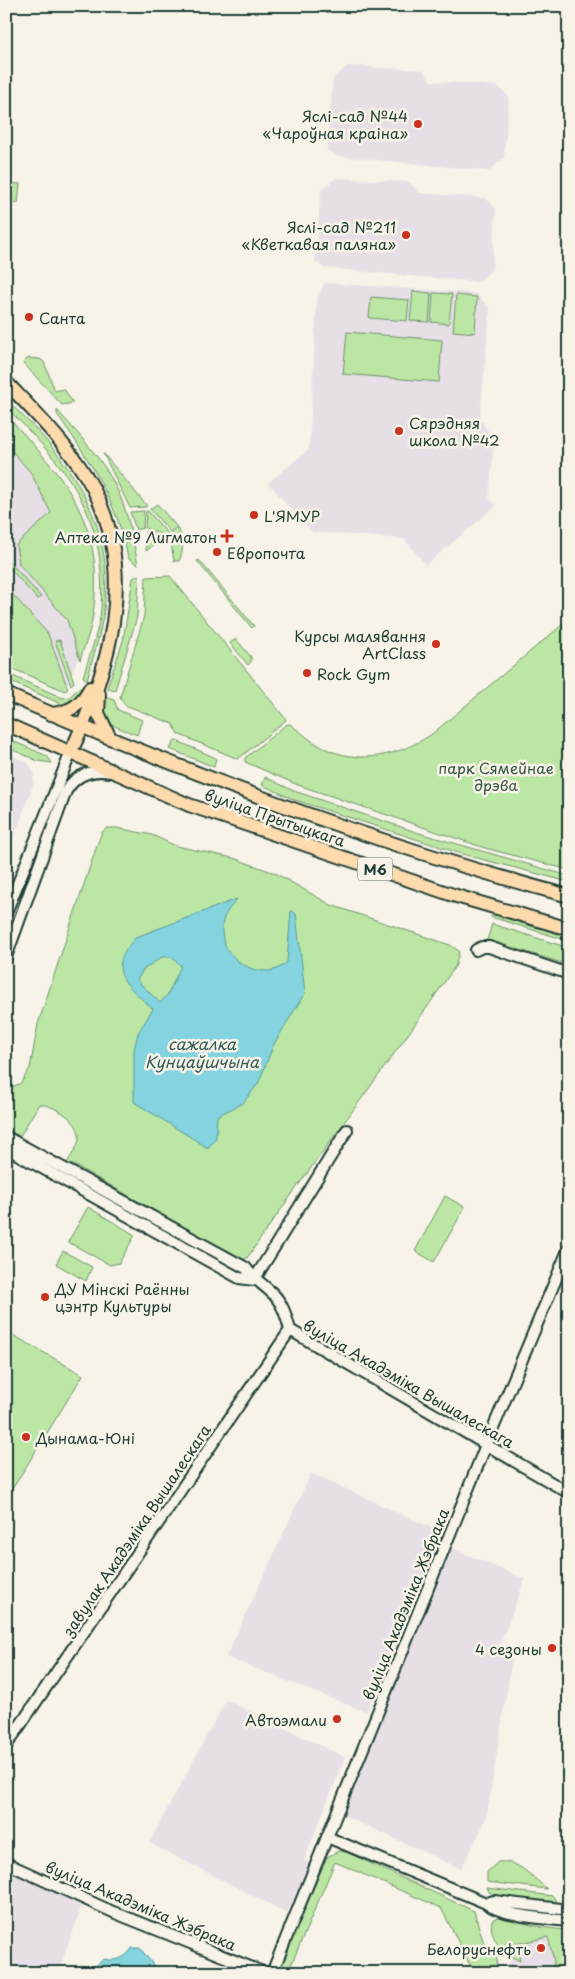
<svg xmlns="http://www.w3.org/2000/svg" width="575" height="1979" viewBox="0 0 575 1979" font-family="'Playpen Sans',sans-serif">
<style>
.built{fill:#e7dfe6}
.green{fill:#bce6a3;stroke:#6e926c}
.water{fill:#83d4de;stroke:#5b989a;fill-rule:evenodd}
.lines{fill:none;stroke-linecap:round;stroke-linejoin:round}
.minor-casing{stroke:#1f3d34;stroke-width:14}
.major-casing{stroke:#1f3d34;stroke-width:16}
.minor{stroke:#f7f3e8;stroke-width:10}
.major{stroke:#fedbac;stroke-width:12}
.poi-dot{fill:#c8321e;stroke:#f7f3e8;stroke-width:2}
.labels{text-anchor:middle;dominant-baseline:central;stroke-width:5;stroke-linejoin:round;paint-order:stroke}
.shield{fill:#f7f3e8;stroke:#60746a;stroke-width:1}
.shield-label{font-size:14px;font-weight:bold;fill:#1f3d34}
.poi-label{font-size:15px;fill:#1f3d34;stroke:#f7f3e8;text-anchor:end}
.park-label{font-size:15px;fill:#375645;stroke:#f7f3e8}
.street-label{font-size:15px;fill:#1f3d34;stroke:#f7f3e8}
.water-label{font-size:16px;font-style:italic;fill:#335b56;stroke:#f7f3e8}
</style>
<rect width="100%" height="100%" fill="#f7f3e8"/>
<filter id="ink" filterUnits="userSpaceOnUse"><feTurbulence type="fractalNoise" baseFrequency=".02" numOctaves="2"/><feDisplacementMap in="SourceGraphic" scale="10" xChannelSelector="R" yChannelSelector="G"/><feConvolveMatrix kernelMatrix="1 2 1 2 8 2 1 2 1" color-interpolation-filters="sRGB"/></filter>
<g filter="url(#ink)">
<path class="built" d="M348 66 423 70 431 81 498 86 509 97 504 158 489 171 336 156 327 150 333 78Z
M336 178 410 182 419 193 486 198 496 209 492 270 477 282 324 268 315 262 321 190Z
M325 283 475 293 490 309 480 418 494 441 489 498 496 506 426 565 404 539 312 532 268 483 309 449 317 298Z
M6 425 77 502 96 567 94 617 68 684 56 685 6 664Z
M6 753 27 762 34 772 33 786 9 850 6 849Z
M311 1473 443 1533 366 1712 226 1657Z
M451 1548 525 1579 497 1652 512 1659 486 1820 461 1869 343 1815Z
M226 1700 345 1757 304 1861 311 1863 287 1913 149 1843Z
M6 1869 79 1900 82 1906 58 1973H6Z
M548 1937 554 1962 553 1973H519L507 1965 511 1957 519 1961 516 1944Z"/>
<path class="green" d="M6 183 20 184 18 203 6 202Z
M413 291 431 293 429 322 410 321Z
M433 293 452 294 449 324 431 322Z
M456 295 477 297 475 333 453 331Z
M371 297 409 300 407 321 369 318Z
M347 332 442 340 439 382 343 374Z
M28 358 40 359 44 362 55 391 64 389 73 403 62 405 23 363Z
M6 400C68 456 116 522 104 609 101 634 93 656 87 680L83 677C89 657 96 638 100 618 102 603 102 587 101 572 96 498 55 457 6 407Z
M57 410C78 434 102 458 116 487 128 512 133 539 138 565L128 558C117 501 90 461 57 414Z
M6 415C66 479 108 526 92 620 90 633 84 647 80 660L67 620 19 564 16 545 51 513 31 473 6 444Z
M103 453 147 506 145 507 130 508Z
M157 504 177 527 170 532 150 509Z
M144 511 143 528 136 530 130 512Z
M146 511H148L168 534 165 536 145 528Z
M178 529C184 538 184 551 179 561H174L171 544 176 539 171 533Z
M145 531 163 538 146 551Z
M8 560 41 597 37 599 6 564Z
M199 560 254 626 252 628 197 561Z
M139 575 137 617 115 690 107 688 123 641 133 578Z
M170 576 285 718 286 720 238 759 178 734 173 724 125 705 120 697 144 616 146 577Z
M6 587 48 634 68 689 65 691 6 666Z
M569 619V870L485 848 298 785 245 762V758L287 724H290C301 732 310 741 322 747 360 766 398 756 432 734Z
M236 639 251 657V662L248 665 230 643Z
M60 640 74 682 71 685 55 641Z
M6 673 63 698 70 697 78 688H84L71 704 64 705 6 680Z
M104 696 114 700 118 710 142 720 137 735C111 724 103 727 104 696Z
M6 738 47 756 52 763 38 761 6 747Z
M175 740 216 758 214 767 170 749Z
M265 777 294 791 419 833 569 876V882L462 854 295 800 262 785Z
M107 828H117L152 835 176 846 233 858 275 873 331 905 450 945 459 951 456 965C389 1065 315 1159 247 1258L242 1260 74 1165H66C70 1157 77 1148 79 1140 82 1121 54 1105 39 1104L20 1136 6 1129V1090L21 1083 30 1068 38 1024 97 845 102 832Z
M494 912 569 935V941L491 917Z
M492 924 569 948V965L487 940Z
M445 1196 465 1207 434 1262 415 1251Z
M88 1207 135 1235 119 1263 110 1265 68 1242Z
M63 1251 92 1267 86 1281 56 1264Z
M6 1331 83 1375 6 1499Z
M338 1851 346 1852 474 1911 484 1944 497 1959 496 1973H474L441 1908 335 1862 289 1970 295 1973H282V1961L327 1857Z
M498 1862C518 1859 533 1878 547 1889L487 1882V1872Z
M487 1888 553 1896 557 1903 556 1906 515 1901 490 1893Z
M499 1917C522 1923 545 1929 569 1930V1973H553L554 1962 548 1937 516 1944 520 1961C504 1954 488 1939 492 1920Z"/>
<path class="water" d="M237 899C233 905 226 911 224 918 211 956 263 987 287 962L291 910 296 914 305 993 274 1044 258 1084 243 1103 217 1116 216 1138 208 1148 134 1102V1050L138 1033 153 1009C126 984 104 972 136 937ZM162 957H171L181 966 168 994 160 1003 137 980 143 970Z
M132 1948H140L154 1966 157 1973H87L104 1959C116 1962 126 1958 132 1948Z"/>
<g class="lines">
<defs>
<path id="minor" d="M6 913 71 752
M476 950 482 947H489L569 974
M6 957 66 791C76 774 93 769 111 772
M6 1137 246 1268C253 1278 261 1283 270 1291 282 1301 286 1315 290 1330L569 1493
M6 1148 239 1278 254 1280
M254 1280 347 1130
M6 1746 290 1330
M327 1837 486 1903C502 1916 547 1919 569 1921
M6 1863 113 1912 265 1973
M486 1903 494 1901 569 1910
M272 1973 486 1445 569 1248"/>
<path id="major" d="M6 382C37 415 71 448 93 488 138 575 109 669 71 752
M6 694C189 774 376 845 569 896
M99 694 98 713 110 738
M51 714C71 712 81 705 90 688
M6 724 189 805 453 895 569 929"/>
</defs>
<use href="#minor" class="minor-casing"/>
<use href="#major" class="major-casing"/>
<use href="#minor" class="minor"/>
<use href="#major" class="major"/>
</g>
</g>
<g class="poi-dot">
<circle cx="418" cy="124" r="5"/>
<circle cx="406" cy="235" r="5"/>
<circle cx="29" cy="317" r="5"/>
<circle cx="399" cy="431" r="5"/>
<circle cx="254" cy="515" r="5"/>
<path d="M224.5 528.5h5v5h5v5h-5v5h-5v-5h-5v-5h5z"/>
<circle cx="217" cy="552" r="5"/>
<circle cx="436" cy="644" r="5"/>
<circle cx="307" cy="673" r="5"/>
<circle cx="45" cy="1297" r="5"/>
<circle cx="26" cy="1437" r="5"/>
<circle cx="552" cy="1648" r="5"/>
<circle cx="337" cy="1719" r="5"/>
<circle cx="541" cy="1948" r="5"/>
</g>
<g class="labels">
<rect class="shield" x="357.5" y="857.5" width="35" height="23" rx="4"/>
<g class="shield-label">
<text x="375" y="869">М6</text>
</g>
<g class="poi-label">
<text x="408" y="115">Яслі-сад №44<tspan x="408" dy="17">«Чароўная краіна»</tspan></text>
<text x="396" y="226">Яслі-сад №211<tspan x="396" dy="17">«Кветкавая паляна»</tspan></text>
<text x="39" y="317" text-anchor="start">Санта</text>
<text x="409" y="422" text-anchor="start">Сярэдняя<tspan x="409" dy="17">школа №42</tspan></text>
<text x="264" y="515" text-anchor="start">L'ЯМУР</text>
<text x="217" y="536">Аптека №9 Лигматон</text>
<text x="227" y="552" text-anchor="start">Европочта</text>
<text x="426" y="635">Курсы малявання<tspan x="426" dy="17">ArtClass</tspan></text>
<text x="317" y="673" text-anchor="start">Rock Gym</text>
<text x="55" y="1288" text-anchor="start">ДУ Мінскі Раённы<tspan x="55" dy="17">цэнтр Культуры</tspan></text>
<text x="36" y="1437" text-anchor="start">Дынама-Юні</text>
<text x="542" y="1648">4 сезоны</text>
<text x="327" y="1719">Автоэмали</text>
<text x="531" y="1948">Белоруснефть</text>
</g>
<g class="park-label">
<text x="496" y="767">парк Сямейнае<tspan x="496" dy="17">дрэва</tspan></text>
</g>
<g class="street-label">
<text transform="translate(275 817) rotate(19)">вуліца Прытыцкага</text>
<text transform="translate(409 1383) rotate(30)">вуліца Акадэміка Вышалескага</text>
<text transform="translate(136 1530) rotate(-56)">завулак Акадэміка Вышалескага</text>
<text transform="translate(405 1604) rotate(-68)">вуліца Акадэміка Жэбрака</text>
<text transform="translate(141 1905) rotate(23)">вуліца Акадэміка Жэбрака</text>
</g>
<g class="water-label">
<text x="202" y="1043">сажалка<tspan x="202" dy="18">Кунцаўшчына</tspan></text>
</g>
</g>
<rect width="575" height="1979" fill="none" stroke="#f7f3e8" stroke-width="25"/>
<rect x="12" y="12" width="550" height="1954" fill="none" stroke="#1f3d34" stroke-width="2" filter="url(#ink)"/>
</svg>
